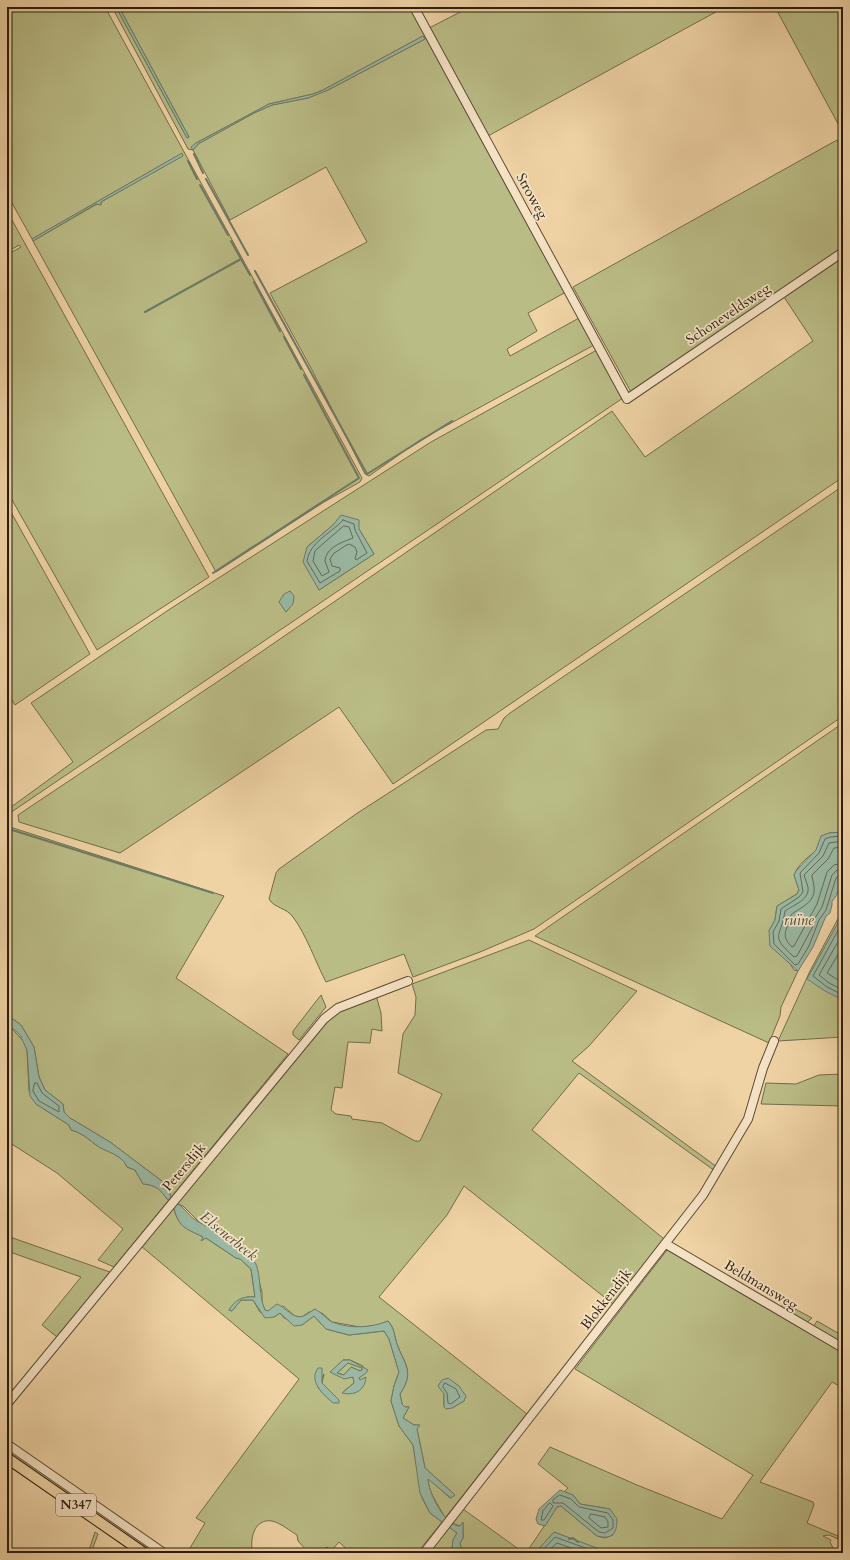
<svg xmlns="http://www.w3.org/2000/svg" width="850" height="1560" viewBox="0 0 850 1560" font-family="Cardo,serif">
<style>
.green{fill:#babc86;stroke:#726c4a;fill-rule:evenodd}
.water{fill:#9ab8a3;stroke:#6d7a67;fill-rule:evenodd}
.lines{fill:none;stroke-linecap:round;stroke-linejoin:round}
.shore{stroke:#626a58;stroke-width:1}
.stream{stroke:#6d7a67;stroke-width:2}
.minor-casing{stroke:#5b4a33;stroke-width:10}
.major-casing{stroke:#2a1c0d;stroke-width:12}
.minor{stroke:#f5e2c4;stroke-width:8}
.major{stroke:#efd3a5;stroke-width:10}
.labels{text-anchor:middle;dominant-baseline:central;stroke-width:3.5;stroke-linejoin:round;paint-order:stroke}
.shield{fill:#f5e2c4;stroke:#675744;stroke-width:1}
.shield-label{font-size:13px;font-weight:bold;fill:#2a1c0d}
.street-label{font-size:14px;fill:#2a1c0d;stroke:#f5e2c4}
.water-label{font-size:15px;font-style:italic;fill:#4c4b3a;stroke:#f5e2c4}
</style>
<rect width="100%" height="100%" fill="#efd3a5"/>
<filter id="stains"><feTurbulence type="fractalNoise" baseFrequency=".005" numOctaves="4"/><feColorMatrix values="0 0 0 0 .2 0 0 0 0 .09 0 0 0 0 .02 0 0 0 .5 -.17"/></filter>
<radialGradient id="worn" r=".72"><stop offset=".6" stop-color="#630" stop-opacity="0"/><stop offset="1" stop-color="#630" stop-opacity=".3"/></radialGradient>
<path class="green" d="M7 7H105L362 478 360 482 324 502 216 572 33 241 97 204H101V202L183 155 181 154 32 239 7 194Z
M112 7H116L187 138 189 137 119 7H411L566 292 528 313 537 331 507 349 510 356 579 318 594 345 420 440 369 476 365 474 311 368 270 293 367 242 326 167 230 220 193 150 188 149ZM423 36 425 39 328 90 308 98 272 105 254 113 198 144 193 150 196 143 269 104 313 94 323 90Z
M470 7H725L488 136 429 28Z
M775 7H843V133Z
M837 140 843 151V249L631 392 573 287Z
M7 211 209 577 97 650 7 491V255L21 247 19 245 7 252Z
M843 257V477L393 784 339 707 120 853 19 822 18 815 229 674 612 411 645 457 813 341 784 297Z
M595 351H600L623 398 7 815V810L73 762 31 703 170 609 431 442ZM333 525 359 529 374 554 319 590 307 547Z
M843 486V716L534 929 480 952 413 977 404 954 326 982C316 963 306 934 293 917 287 908 274 908 269 899L276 873 279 869 356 814 486 730 498 729 504 718 510 713Z
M7 505 90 654 15 705 7 692Z
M843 723V832L829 833V843C816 851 800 860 794 875L799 890 797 894 777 906 775 920 769 931 794 970 798 971 781 1007 780 1016 769 1043 535 936Z
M7 826 224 896 176 978 288 1054 114 1267 98 1260 123 1229 57 1173 7 1141V1023L24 1042 27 1050 29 1091 36 1104 69 1125 71 1130C82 1133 87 1138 96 1145 106 1152 122 1154 127 1167L135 1170 143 1184C155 1185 160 1188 167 1199L171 1197 167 1185 110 1142 70 1118 64 1112 63 1104 45 1090 39 1077 34 1047 21 1025 7 1015Z
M840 915H843V1037L778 1041 810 971Z
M529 940 637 991 589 1046 572 1061 717 1167 715 1171 579 1073 532 1130 664 1239 613 1304 464 1186 447 1215 379 1297 527 1414 445 1518C439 1505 428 1493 428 1478L450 1498 455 1495 425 1468 417 1429 419 1425H414L403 1418 409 1407H405L402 1404 400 1394C416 1370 403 1363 396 1341 394 1333 394 1328 388 1321L378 1325 355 1328 360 1327 332 1322 322 1313 309 1312 302 1317 295 1316 283 1306 274 1308 268 1311 265 1310 262 1303V1292L259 1282 236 1245 201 1224 183 1206 176 1203 332 1015 376 995 381 1013 382 1031 372 1029 370 1043 348 1042 342 1088 335 1087 331 1110 336 1114 351 1116 352 1119 382 1123 415 1141H420L442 1094 398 1073 403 1034 415 1015 416 997 412 984ZM459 1386 464 1401 452 1408 444 1406V1394Z
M321 995 326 1007 299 1040 293 1035V1031Z
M843 1074V1106L761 1104 766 1083 796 1084 819 1075Z
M173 1206C179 1228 184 1227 203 1237L202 1240 206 1238 236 1258 240 1259 251 1269 255 1297C243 1296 236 1300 229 1310L232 1311 241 1300H253L260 1312 274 1317 280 1313 284 1318 302 1325 314 1316 326 1329 349 1335 384 1331 389 1339 399 1372 394 1386 391 1401 399 1426 413 1445 422 1498 430 1513 442 1522 417 1553H351L339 1542 331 1551 327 1547 320 1553H309L298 1541 297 1535C290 1531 281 1523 272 1521 254 1518 249 1540 253 1553H187L205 1523 196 1518 299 1379 141 1246ZM343 1360H350L363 1366V1374L359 1378 360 1380 344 1394V1391L354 1383 353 1377 331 1372ZM324 1374 322 1383 330 1391 333 1403 318 1388Z
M7 1236 110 1272 57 1337 42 1325 81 1277 7 1251Z
M667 1250 843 1353V1388L832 1382 760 1482 813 1502 814 1505 807 1523 838 1536V1539L829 1535 823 1536 831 1540 830 1542 834 1550 832 1553H607L554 1532 535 1553H526L557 1507 561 1506 597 1536 605 1538 613 1535 610 1509 580 1504 573 1495 564 1492 568 1488 538 1464 550 1447 637 1485 722 1519 753 1475 575 1369Z
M784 1303 812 1318 806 1323 780 1308Z
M817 1321 843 1336V1344L813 1327Z
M348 1363 362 1368V1370L360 1371 351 1367 344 1375 337 1373Z
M463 1509 524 1553H465L462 1551 460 1543 463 1538V1523L460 1526 452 1523Z
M449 1527 457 1533 453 1540 452 1549 455 1553H428Z
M95 1532 98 1534 91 1553H88Z"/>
<path class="water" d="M116 7H119L189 137 187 138Z
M423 36 425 39 328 90 308 98 272 105 254 113 198 144 193 150 191 147 196 143 269 104 313 94 323 90Z
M182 153 183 156 101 202V205L96 204 33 241 32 239Z
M341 515 359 520V529L374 554 319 590 303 562 307 547 333 525Z
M290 591 294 596 293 604 286 612 279 602 284 594Z
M843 832C843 849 845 890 832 901V905L830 913 826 916 813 947 798 971 770 946 769 931 775 920 777 906 797 894 799 890 794 875 796 871 816 850 821 836 829 833Z
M843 912V1000L825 991 807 979 839 921V916Z
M7 1015 21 1025 34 1047 39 1077 45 1090 63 1104 64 1112 70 1118 110 1142 167 1185 171 1197 168 1200C160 1190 157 1185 143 1184L135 1170 127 1167C122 1154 105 1152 96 1145 87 1138 82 1133 71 1130L69 1125 36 1104 30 1096 27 1050 20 1035 7 1023Z
M176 1203C185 1207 188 1216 197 1221 211 1229 252 1250 257 1267 261 1281 259 1297 265 1310L268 1311 277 1304C285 1307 294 1320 303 1316 307 1315 311 1311 315 1309 321 1312 326 1319 332 1322 350 1329 371 1328 388 1321 394 1328 394 1333 396 1341 403 1364 416 1370 400 1394L402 1404 405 1407H409L403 1418 414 1425H420L417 1429 425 1468 455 1495 451 1498 428 1479C428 1491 445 1527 460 1526L463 1522V1538L460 1543 462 1551 465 1553H455L452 1549 453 1540 457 1533 430 1513 420 1493 413 1445 399 1426 391 1401 394 1386 399 1372 389 1339 384 1331 349 1335 326 1329 314 1316 302 1325 294 1326 280 1313 274 1317 265 1318 253 1300H241L232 1311 229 1310C235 1300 242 1296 255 1297L251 1269 240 1259 236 1258 206 1238 201 1241 203 1237C183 1227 179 1228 173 1205Z
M343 1360H350L368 1370 366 1373 359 1378 360 1380 366 1377C365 1391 354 1396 342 1393L354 1383 353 1377 344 1379 330 1372ZM348 1363 362 1368V1370L360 1371 351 1367 344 1375 337 1373Z
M318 1368H322V1383L339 1400V1403H333C324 1395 308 1382 318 1368Z
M448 1378 459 1386 466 1396 464 1401 452 1408 446 1409 444 1407V1394L438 1386 442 1380Z
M560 1490 573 1495 580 1504 610 1509 617 1519C617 1533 613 1540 597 1536L561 1506 557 1507 545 1526 538 1524 536 1519 539 1509Z
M554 1532 605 1551 607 1553H535Z"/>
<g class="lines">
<path class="shore" d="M343 520 354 524 355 530 367 553 356 560 355 558 357 552 355 547 349 544C343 546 339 551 334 553L330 559 332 566 340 568V571L320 583 307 561C310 542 330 534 343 520Z
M344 526 349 527 353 538C343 542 326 547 325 561L329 572 322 576 313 561 315 551Z
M843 836 830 837 825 839 819 853 800 873 803 892 799 897 781 909 779 921 773 932 774 944 795 965 798 964 809 946 819 920 826 910 836 878 843 874
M843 841 829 843 823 856 804 875C805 879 807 883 808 887 810 900 793 905 785 911 781 939 769 934 794 957L797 956 812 928 815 918 822 907 832 875 837 870 843 869
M843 847 834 848 828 859 812 875C812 879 814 883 814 887 816 903 800 907 791 915 788 930 779 934 792 947L794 946 817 904 827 872 834 865 843 863
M843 917 842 923 813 976 827 987 843 995
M843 933 819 975 829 983 843 990
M843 946 827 973 843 983
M35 1083H37L42 1093 59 1106V1112L39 1101 33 1091Z
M445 1383 456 1389 460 1397 451 1404 448 1403 447 1393 443 1387Z
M560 1495 571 1499 579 1507 608 1513 613 1520V1528L605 1533 599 1532 563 1503H553V1500Z
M550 1503 553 1506 544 1520H541L543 1511Z
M591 1514 605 1517 608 1522V1527L601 1528 589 1518Z
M540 1553 555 1537 599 1553
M546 1553 557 1543 585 1553"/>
<path class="stream" d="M194 154 203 173
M188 161 197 179
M206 179 248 255
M200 185 228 235
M241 259 250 275
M255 271 367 474 452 421
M254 282 280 331
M145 312 241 259 231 241
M284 337 301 369
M213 573 359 478 304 375
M9 829 213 893
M569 1539 573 1538 578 1542"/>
<defs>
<path id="minor" d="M414 7 627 399 843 252
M666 1244 843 1348
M7 1404 324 1019 338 1008 408 981
M7 1444 164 1553
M424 1553 703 1195 748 1119 763 1068 774 1041"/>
<path id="major" d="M7 1458 144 1553"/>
</defs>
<use href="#minor" class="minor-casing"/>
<use href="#major" class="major-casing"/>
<use href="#minor" class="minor"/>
<use href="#major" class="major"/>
</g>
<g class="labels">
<rect class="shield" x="56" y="1494" width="40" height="22" rx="3"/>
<g class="shield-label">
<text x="76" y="1505">N347</text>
</g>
<g class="street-label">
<text transform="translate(532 196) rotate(61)">Stroweg</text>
<text transform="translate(728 314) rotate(-34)">Schoneveldsweg</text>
<text transform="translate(184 1167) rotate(-50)">Petersdijk</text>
<text transform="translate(761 1285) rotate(31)">Beldmansweg</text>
<text transform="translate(606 1299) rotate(-52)">Blokkendijk</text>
</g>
<g class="water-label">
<text x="799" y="920">ruïne</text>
<text transform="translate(229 1236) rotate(39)">Elsenerbeek</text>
</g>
</g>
<rect width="850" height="1560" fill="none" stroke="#efd3a5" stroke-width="24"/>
<rect x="8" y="8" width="834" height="1544" fill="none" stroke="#2a1c0d" stroke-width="2"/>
<rect x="12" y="12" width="826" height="1536" fill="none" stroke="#2a1c0d"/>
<rect width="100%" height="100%" filter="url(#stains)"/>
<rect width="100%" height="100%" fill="url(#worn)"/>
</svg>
